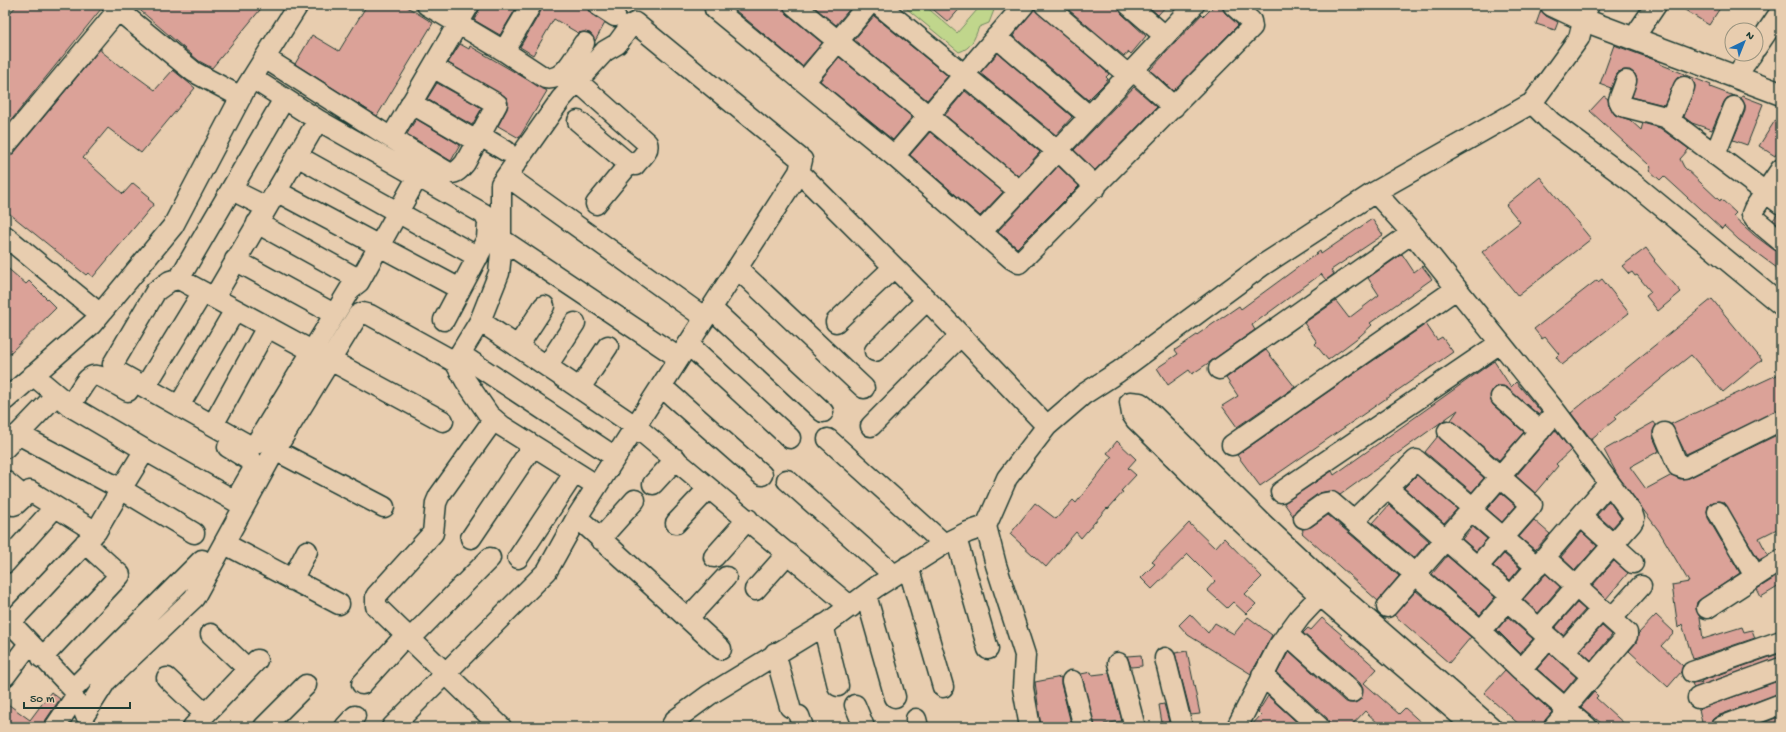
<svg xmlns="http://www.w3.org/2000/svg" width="1786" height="732" viewBox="0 0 1786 732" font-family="'Gochi Hand',sans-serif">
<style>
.green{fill:#c0d68c;stroke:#708a60}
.building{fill:#dba298;stroke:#1f3d34}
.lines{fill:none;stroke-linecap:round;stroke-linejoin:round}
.minor-casing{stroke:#1f3d34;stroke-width:23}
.major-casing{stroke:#1f3d34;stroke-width:25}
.minor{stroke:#e8cdaf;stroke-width:20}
.major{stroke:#e8cdaf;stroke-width:22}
</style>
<rect width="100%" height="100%" fill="#e8cdaf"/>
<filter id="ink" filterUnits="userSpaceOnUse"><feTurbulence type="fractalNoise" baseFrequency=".025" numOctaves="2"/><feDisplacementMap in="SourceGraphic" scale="8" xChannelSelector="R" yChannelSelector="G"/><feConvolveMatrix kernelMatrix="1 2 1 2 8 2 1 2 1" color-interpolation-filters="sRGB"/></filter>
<g filter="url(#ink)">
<path class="green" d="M909 5H924L957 33 977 10 971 5H996L989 23 979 27C974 39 972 48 959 52L906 8Z"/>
<path class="building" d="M17 5H101V9L5 128V19Z
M134 5H264L212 68 199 61Z
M367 5H404L433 23 377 116 295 64 312 35 339 51Z
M482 5H518L500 35 474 20Z
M542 5H587L591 14 605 23 595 41 590 33 584 32 578 33 554 19 533 55 520 47 541 11Z
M729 5H783L787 14 822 43 802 66Z
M812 5H853L836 25Z
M928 5H963L948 22Z
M1063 5H1118L1122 14 1146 36 1131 54 1129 52 1124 56Z
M1147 5H1167L1158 15Z
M1215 5H1222L1225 13 1238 25 1173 91 1150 70 1202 14 1204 16Z
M1677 5H1722L1709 25Z
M1034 9 1109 74 1106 77 1108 79 1104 84 1088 100 1013 36Z
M1541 10 1546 16 1558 22 1555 30 1536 24Z
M874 16 948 76 927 100 854 40Z
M460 44 469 49 470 46 547 91 519 138 498 126 507 109 508 103 507 98 448 63Z
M1614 45 1660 62V64L1711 85 1710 87 1734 96 1727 98 1724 102 1712 130 1692 123 1684 117 1695 86 1693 80 1688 76H1682L1677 78 1664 105 1632 97 1637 79 1635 74 1630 70H1624L1618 72 1610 90 1611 88 1600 84Z
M101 48V51L121 67 122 66 155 90 173 70 195 88 141 153 108 128 83 158 123 194 133 183 150 197 148 199 154 204 93 277 88 273 86 275 5 210V157L14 153Z
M998 53 1070 115 1072 117 1056 135 980 73Z
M839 57 912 117 893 140 820 81Z
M437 83 482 108 472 125 427 99Z
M1134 87 1157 107 1095 170 1074 150Z
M965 91 1040 152 1018 176 945 115Z
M1604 96 1608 99 1609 105 1615 115 1630 120 1641 130 1643 123 1660 128 1689 149 1680 159 1684 167 1720 201 1721 199 1736 213 1733 216 1754 235 1774 250 1781 252V271L1739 240 1724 226 1722 229 1664 176 1660 180 1649 170 1651 167 1648 164 1590 111Z
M1742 96 1763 104 1747 145 1733 140 1745 111V105L1741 98Z
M1781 111V147L1775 156 1759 146Z
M416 119 460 145 451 161 407 134Z
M930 132 1003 192 980 216 910 155Z
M1058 166 1079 186 1017 248 998 231Z
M1540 177 1591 239 1518 296 1482 252 1520 222 1506 205Z
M1777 215H1781V226L1773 220Z
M1372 219 1383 235 1331 270 1334 274 1326 280 1321 274 1252 325 1255 330 1210 362 1192 374 1189 370 1168 385 1157 368 1178 354 1175 350 1239 306 1241 309 1320 251 1321 254Z
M1646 248 1655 260 1654 261 1681 292 1658 311 1646 296 1651 292 1637 275 1635 276 1632 272 1629 274 1622 266Z
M1402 254 1414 272 1422 266 1432 279 1370 323 1372 325 1360 336 1328 360 1315 344 1317 342 1304 323 1336 301 1349 318 1379 295 1368 278Z
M5 266 26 284 29 281 56 308 5 358Z
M1602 279 1629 313 1562 365 1556 357 1559 354 1545 337 1542 339 1534 329 1597 280 1598 282Z
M1712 299 1762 360 1723 392 1691 355 1614 417 1616 419 1591 439 1571 413Z
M1426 324 1437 340 1442 337 1453 352 1260 486 1237 455Z
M1266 350 1295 387 1237 427 1222 406 1238 396 1226 378Z
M1494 361 1511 387 1516 382 1541 412 1539 415 1504 386H1498L1493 389 1490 395 1493 405 1524 432 1499 460 1451 420 1458 410 1340 495 1329 491 1319 493 1297 509 1293 516 1284 503 1332 471 1334 475Z
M1781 373V409L1686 454 1671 424Z
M1654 422 1656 425 1653 431V437L1659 451 1630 467 1646 489 1672 475 1680 479 1689 478 1781 433V527L1759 538 1768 555 1759 560 1724 502 1718 501 1713 502 1708 506 1707 512 1708 518 1740 573 1697 602 1696 609 1700 617 1703 639 1742 627 1744 632 1752 630 1755 638 1693 659 1682 624 1678 628 1672 585 1689 582 1659 531 1618 476 1604 450Z
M1555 430 1571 450 1556 464 1558 466 1535 493 1516 476Z
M1438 436 1484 478 1472 492 1425 452Z
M1117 441 1136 459 1128 468 1136 475 1121 491 1123 492 1108 509 1107 508 1081 538 1076 532 1046 567 1010 534 1035 503 1056 519 1073 500 1076 503 1112 457 1107 453Z
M1417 475 1457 509 1444 523 1404 488Z
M1501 493 1516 506 1502 522 1487 509Z
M1609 501 1621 518 1612 528 1597 515Z
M1389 505 1429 541 1414 558 1373 523Z
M1328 515 1399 576 1378 601 1302 533 1303 531 1302 529 1311 527Z
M1534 520 1550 534 1535 550 1519 537Z
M1189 523 1215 548 1224 538 1262 577 1245 594 1256 604 1246 614 1233 602 1227 608 1207 590 1215 581 1188 554 1152 589 1141 578 1155 564 1152 562Z
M1473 527 1487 539 1476 551 1462 539Z
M1582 532 1597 546 1575 570 1561 557Z
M1504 554 1520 568 1510 580 1493 566Z
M1447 556 1495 597 1480 615 1432 574Z
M1614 561 1628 573 1606 599 1592 586Z
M1546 574 1560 587 1538 613 1523 599Z
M1781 574V585L1761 597 1757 589Z
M1416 591 1471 637 1449 663 1394 615Z
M1577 603 1585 610 1563 635 1555 628Z
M1190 614 1208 633 1215 623 1234 634 1248 617 1272 635 1251 674 1188 635 1179 625Z
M1656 615 1674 632 1661 646 1683 666 1681 672 1668 687 1629 651 1636 643 1638 634Z
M1508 617 1533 639 1520 653 1497 630Z
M1322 618 1342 635 1341 637 1377 669 1364 683 1399 714 1405 708 1426 727H1382L1365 711 1350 727H1330L1327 718 1277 673 1289 651 1344 701 1349 703H1355L1361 699 1363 689 1360 683 1303 633 1308 628 1311 630Z
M1602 626 1612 635 1591 660 1580 650Z
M1187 651 1200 714 1191 715 1175 653Z
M1781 653V657L1694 688 1692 683 1699 682 1702 683 1701 681Z
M1550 654 1576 677 1564 692 1537 669Z
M1141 655 1142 666 1131 667 1127 656Z
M1505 670 1552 712 1545 720 1543 727H1522L1484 693Z
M1091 672 1092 675 1109 673 1122 721 1104 724V727H1095L1081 674Z
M1061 677V684L1072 727H1041L1035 682Z
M1781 680V693L1717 716 1712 720 1710 727H1703L1699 709Z
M51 692 60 699 45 721 44 727H5V702L30 720Z
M1594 692 1598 696 1596 698 1628 727H1606L1581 707Z
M1268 696 1302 727H1250L1261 715 1258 712Z
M1164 704 1169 722 1162 723 1159 705Z
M1781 716V727H1753Z"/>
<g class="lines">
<defs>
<path id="minor" d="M112 5 194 72 241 97
M427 5 504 51 531 5
M598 5 615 16
M718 5 715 9 894 156 1012 259 1019 263 1252 27 1251 21 1233 5
M794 5 1019 191
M879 5 1057 151
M1045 5 1128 75
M1129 5 1165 36
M1639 30 1656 5
M996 37 1089 116
M1756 48 1781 11
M504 51 545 78C564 82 575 56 584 43
M265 58 391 138 469 5
M1741 69 1752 54
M1133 70 1174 107
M577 81 647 143C650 152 640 158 635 165L629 164 596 204
M1626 81 1619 100 1622 106 1665 117 1781 204
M804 82 868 5
M411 103 476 141
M1532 103 1551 122 1632 182 1781 305
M318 120 484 214 488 222 487 239 444 320
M1670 120 1684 87
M578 121 629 164
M479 135 506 151
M391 138 449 173C456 174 460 169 465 163L497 104 433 67
M5 146 118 10
M1058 150 1096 187
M1715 155 1734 107
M297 156 478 257
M894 156 1024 5
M1781 169 1754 209 1752 214 1757 221 1781 241
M799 172 927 300 1047 426
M507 176 705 318
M232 190 266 207
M276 191 460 289
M1375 192 1412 233 1556 412 1632 513 1634 519 1631 524 1539 629 1508 601
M257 223 360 280
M982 231 1194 5
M5 236 100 314
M501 239 679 358
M235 260 334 314
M737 268 864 388
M179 279 284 99
M214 298 318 120 252 78
M711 308 823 412
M480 321 635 426 851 607
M836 322 894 267
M688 344 790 438
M518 346 544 306
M312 351 179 279 170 281 156 291 113 364 116 371 250 446 256 444 350 289 359 282 418 176
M875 351 927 300
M460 354 615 457
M330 360 443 421
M455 362 480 321 499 273 501 253V184L561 99 605 51 617 44 631 25 635 23 802 160 799 172 577 517 721 649
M547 366 575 323
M1219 369 1412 233
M661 386 762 475
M145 387 203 292
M580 388 608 346
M1501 397 1540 431
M5 400 92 324 173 226 244 91 298 5
M70 406C94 368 88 369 128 391
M179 406 235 310
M494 419 439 496 436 503 433 533 376 596V606L501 727
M213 425 267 327
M871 426 961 335
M1448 431 1532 505 1477 567 1511 596
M1664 433 1678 466 1684 468 1781 420
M18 434 121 489 145 450 70 406 33 375
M828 439 944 544
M1232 445 1456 289
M5 448 56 395
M145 450 235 501 253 470 254 463 228 447
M275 450 384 507
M787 480 894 575
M5 481 17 491
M653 484 676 459
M1387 488 1477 567
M1281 492 1500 343
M5 497 13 505 16 504 30 491 96 532 121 489 194 533
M1471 510 1537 567
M1718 512 1755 576
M1581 516 1633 563
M1304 518 1325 503 1331 502 1481 631 1609 483
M1353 521 1416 460 1473 508
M676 523 709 488
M471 538 533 446
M956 538 988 649
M600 539 635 500
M225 544 339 604
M714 557 748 519
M518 558 575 472
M1545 558 1627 633V636L1565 708
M5 563 55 507
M908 566 943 687
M292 580 307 551
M755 590 788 553
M866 595 895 697
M1387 607 1556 412
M1707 608 1781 560
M5 617 73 689 202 560
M688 618 726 577
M1612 618 1641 586
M10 623 94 534
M823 625 838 686
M1539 629 1592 676
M1481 631 1521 670 1587 727
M211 634 248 669
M1287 634 1352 692
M410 639 490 558
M1564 651 1602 609
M775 653 790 707
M42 658 120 575 85 543
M1165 658 1182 727
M1118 663 1135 727
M1521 670 1549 638
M1692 672 1781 641
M1262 675 1319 727
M5 676 26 648
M167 678 205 714
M1072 681 1084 727
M362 684 406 635
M1698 698 1781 668
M855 705 864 727
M85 714 106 681 194 598 275 450 358 315 362 313 370 315 455 362 465 380 489 415 502 426 596 485
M799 716 803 727
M916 719 918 727
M55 727 74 699
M193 727 257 660
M264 727 306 685
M345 727 355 716
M392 727 547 571 577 517
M671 727 675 720 709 695 829 622 876 587 944 544 968 532 986 526
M1030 727 1023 688 1025 655 996 565 986 526 1007 478 1047 426 1084 394 1118 372 1263 265 1375 192 1532 103 1579 38 1586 10 1589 5
M1237 727 1278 647 1300 617 1329 586
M1474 727 1315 591 1209 492 1136 420 1132 414 1130 402 1140 403 1144 406 1264 525 1329 586 1491 727
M1554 727 1568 711
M1721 727 1781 704"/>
<path id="major" d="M1552 5 1584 20 1781 94"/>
</defs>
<use href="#minor" class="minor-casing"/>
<use href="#major" class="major-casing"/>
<use href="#minor" class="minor"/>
<use href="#major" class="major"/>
</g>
</g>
<rect width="1786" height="732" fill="none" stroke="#e8cdaf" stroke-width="20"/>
<rect x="10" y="10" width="1766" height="712" fill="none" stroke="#1f3d34" stroke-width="1.5" filter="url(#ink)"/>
<g transform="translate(1744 42) rotate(43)"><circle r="19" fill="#e8cdaf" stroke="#98937e"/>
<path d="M0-3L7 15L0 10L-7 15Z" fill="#1f6fb2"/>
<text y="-6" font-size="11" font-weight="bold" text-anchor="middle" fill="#1f3d34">N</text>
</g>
<path d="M24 702v6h106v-6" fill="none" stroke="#1f3d34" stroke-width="2"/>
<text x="30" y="702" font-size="12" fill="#1f3d34" stroke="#e8cdaf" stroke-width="3" paint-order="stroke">50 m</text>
</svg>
